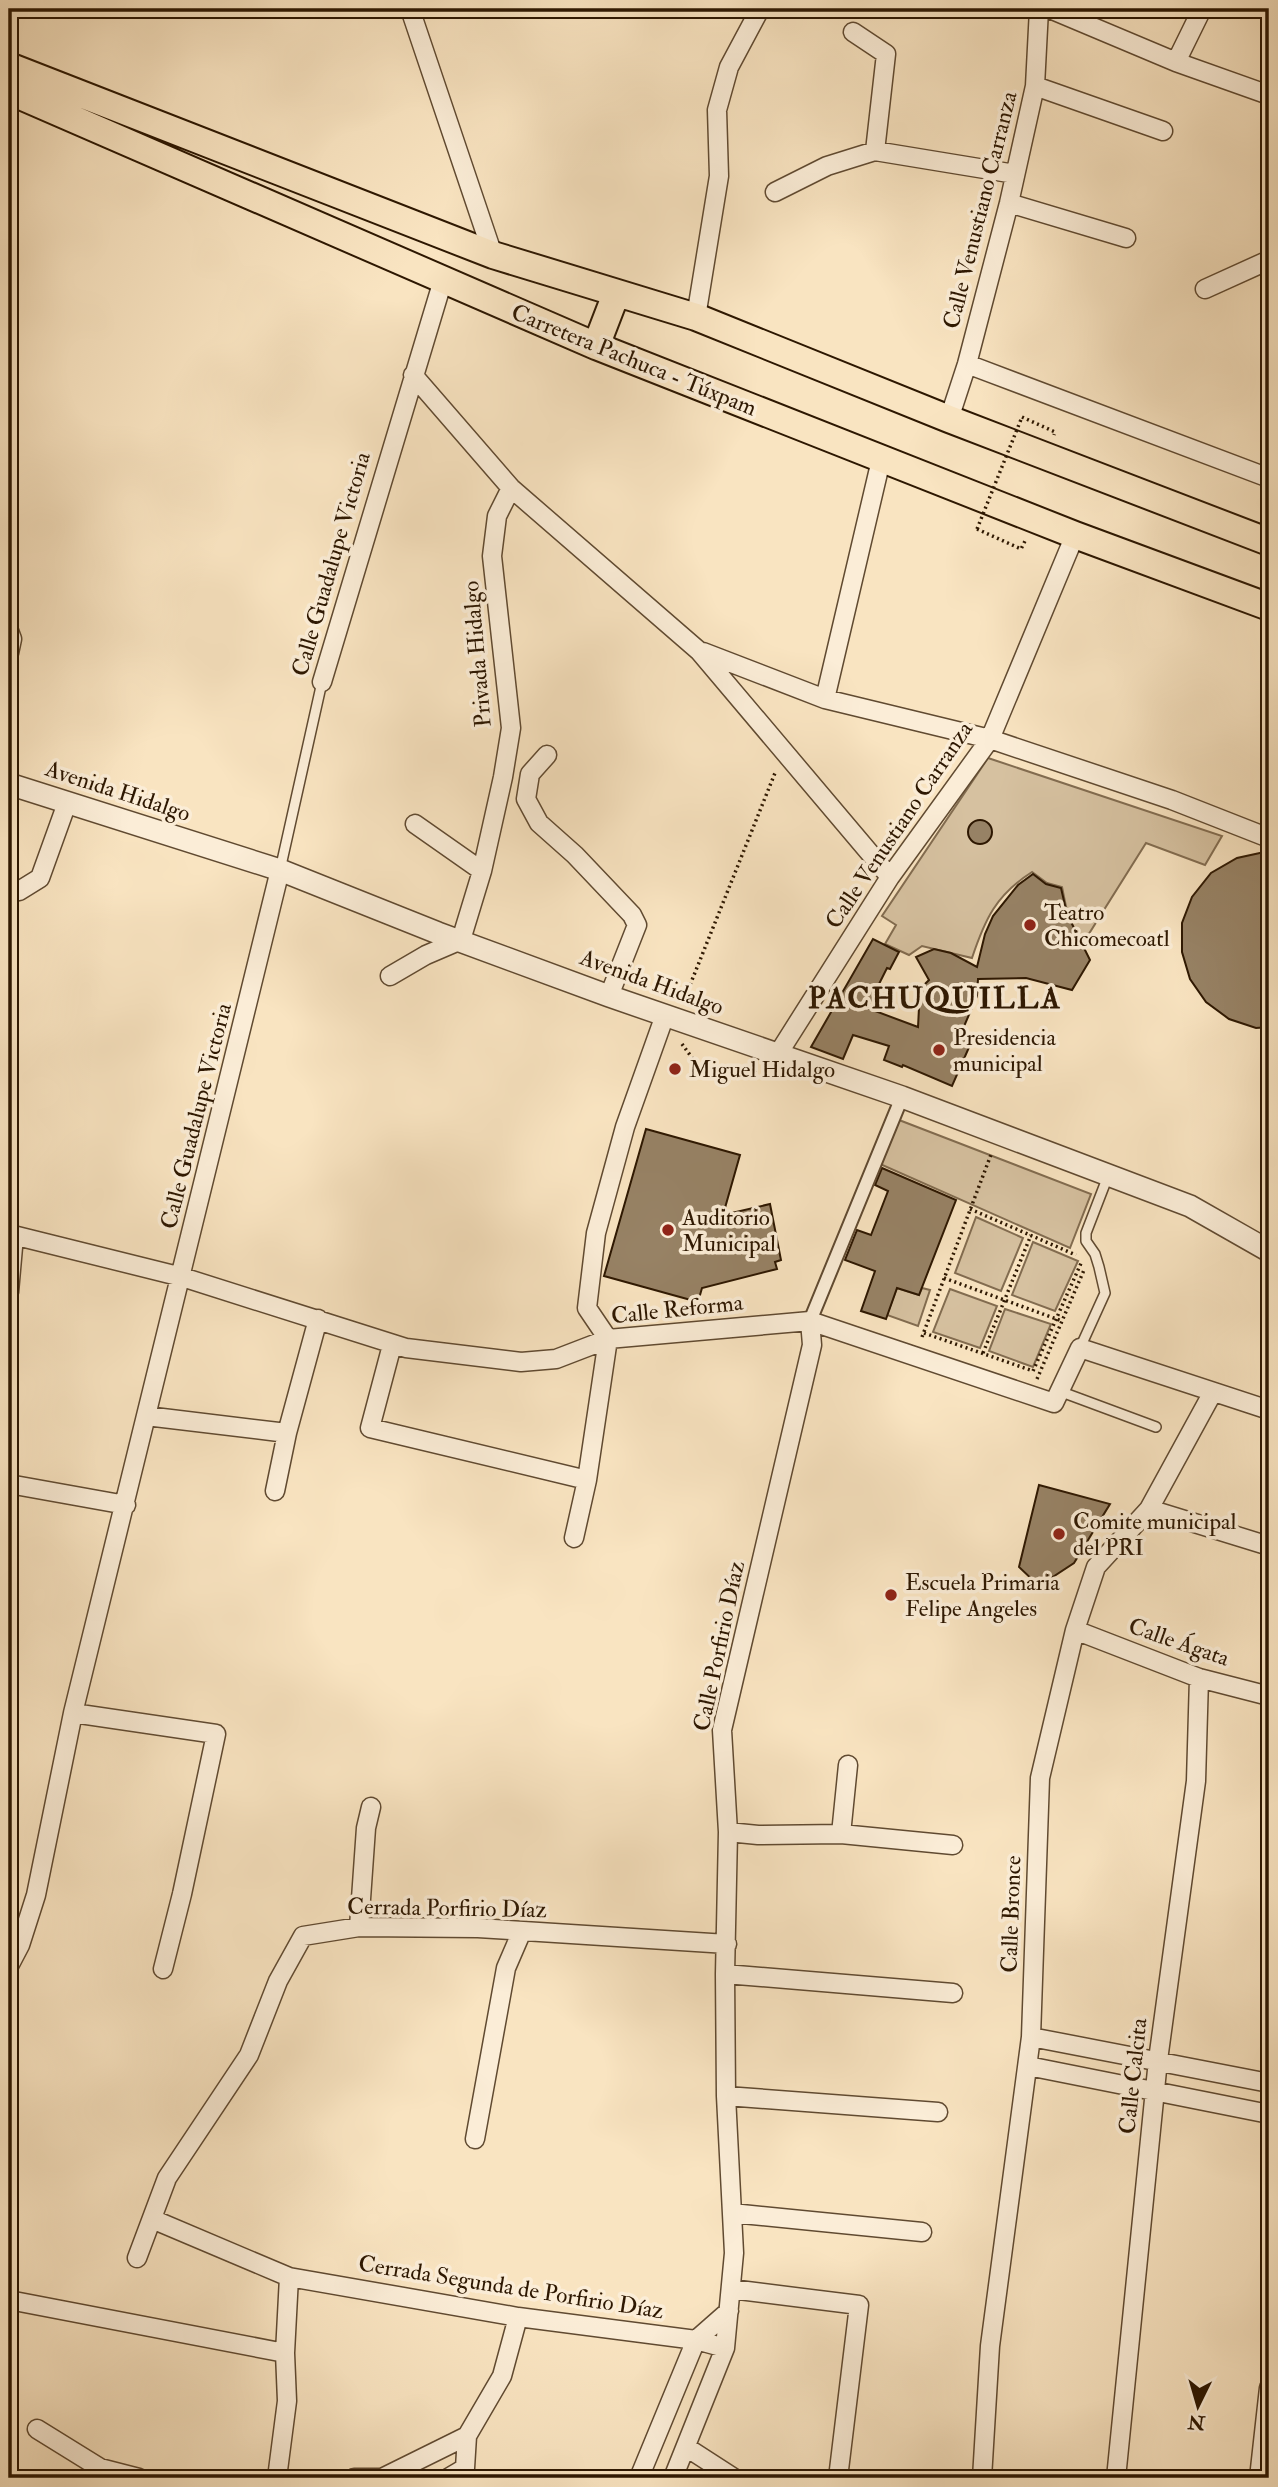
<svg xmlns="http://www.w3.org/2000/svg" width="1278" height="2487" viewBox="0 0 1278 2487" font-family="'IM FELL Double Pica',serif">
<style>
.green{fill:#d6c1a0;stroke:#826c50;stroke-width:2}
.building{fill:#978265;stroke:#2d1701;stroke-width:2}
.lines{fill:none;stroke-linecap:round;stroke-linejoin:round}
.service-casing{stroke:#604a31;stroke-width:12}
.pedestrian-casing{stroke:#604a31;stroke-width:16}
.minor-casing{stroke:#604a31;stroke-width:21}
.tertiary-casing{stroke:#604a31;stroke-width:24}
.primary-casing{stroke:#2d1701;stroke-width:30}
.path{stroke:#2d1701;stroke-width:3.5;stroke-dasharray:2 3.5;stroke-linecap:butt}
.service{stroke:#fbedd7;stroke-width:9}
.pedestrian{stroke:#fbedd7;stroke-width:12}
.minor{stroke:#fbedd7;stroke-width:18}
.tertiary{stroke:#fbedd7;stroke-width:21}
.primary{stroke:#f9e4c1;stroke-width:26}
.path-bridge{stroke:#2d1701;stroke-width:3.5;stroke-dasharray:2 3.5;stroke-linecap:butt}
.poi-dot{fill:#8f2418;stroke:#fbedd7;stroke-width:2.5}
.labels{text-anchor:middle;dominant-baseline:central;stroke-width:7;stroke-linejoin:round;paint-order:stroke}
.street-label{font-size:23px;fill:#2d1701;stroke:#fbedd7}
.poi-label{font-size:23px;fill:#2d1701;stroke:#fbedd7;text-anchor:start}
.district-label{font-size:30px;font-weight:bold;letter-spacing:2px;fill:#2d1701;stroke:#fbedd7}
</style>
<rect width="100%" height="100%" fill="#f9e4c1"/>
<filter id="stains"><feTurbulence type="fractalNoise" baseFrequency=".00286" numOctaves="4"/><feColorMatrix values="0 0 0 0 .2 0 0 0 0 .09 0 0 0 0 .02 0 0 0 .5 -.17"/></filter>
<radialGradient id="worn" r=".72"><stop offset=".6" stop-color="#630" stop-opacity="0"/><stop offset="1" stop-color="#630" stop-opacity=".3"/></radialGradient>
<path class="green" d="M988 758 1222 836 1205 865 1146 843 1085 940C1068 929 1066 905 1062 887L1047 883 1032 872C996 895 985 919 972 958L922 946 909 955 885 944 896 925 882 916Z
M899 1120 1091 1194 1070 1248 880 1164Z
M976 1217 1023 1238 1001 1291 955 1273Z
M1033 1242 1078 1261 1055 1311 1012 1295Z
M897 1288 919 1295 922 1288 930 1290 918 1326 887 1315Z
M950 1289 997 1306 980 1348 933 1332Z
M1005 1309 1051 1324 1033 1367 989 1351Z"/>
<path class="building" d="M968 832a12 12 0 1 1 24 0a12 12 0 1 1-24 0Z
M1269 851V1027L1256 1028 1229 1019 1206 1002 1190 979 1182 952V923L1192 897 1211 873 1237 858Z
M1033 874 1046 884 1061 888 1067 914 1090 960 1072 990 1026 978 978 979 977 996 962 1031 974 1036 952 1086 903 1065 902 1067 884 1060 889 1046 853 1035 843 1059 811 1047 873 939 899 952 890 969 887 968 867 1008 918 1027 920 989 929 980 916 957 934 949 951 953 977 967 985 934 993 916 1018 885Z
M646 1129 740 1155 723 1215 770 1204 781 1260 775 1262 777 1269 702 1288 698 1302 604 1276Z
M882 1168 956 1200 919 1295 897 1288 886 1319 861 1311 875 1271 845 1260 857 1230 871 1235 888 1191 875 1185Z
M1039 1485 1110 1504 1074 1563 1039 1586 1019 1567Z"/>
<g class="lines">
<defs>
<path id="service" d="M280 870 322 682
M1080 1348 1105 1293 1099 1267 1095 1254 1086 1241V1233L1108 1176
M1059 1391 1156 1427"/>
<path id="pedestrian" d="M810 1321 902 1097"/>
<path id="minor" d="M410 9 493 255
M1050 9 1176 62 1269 95
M853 32 886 54 875 151
M1176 62 1202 9
M1035 86 1163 131
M775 192 827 166 875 151 1015 174
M1009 203 1126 238
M1205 289 1269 260
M696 317 719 176 717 110 729 67 760 9
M967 364 1269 478
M413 375 511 488 699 651 890 877
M949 419 967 364 1009 203 1035 86 1039 9
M9 631 12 639 9 653
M703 652 825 699 990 739 1172 800 1269 838
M322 682 443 280
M825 699 881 460
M547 755 530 774 526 799 539 823 575 855 632 915 637 925 609 996
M415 824 482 871
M9 893 19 891 40 878 67 803
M390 976 426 955 461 940 482 871 503 777 511 728 492 556 497 516 511 488
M778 1054 890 877 990 739 1075 535
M9 1234 182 1277 406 1348 521 1362 556 1359 608 1339 810 1321 1054 1403 1080 1348 1269 1410
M9 1292 14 1236
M392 1345 370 1428 587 1480
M146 1416 287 1433
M9 1484 126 1505
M275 1491 287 1433 318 1319
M1149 1509 1269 1546
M574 1538 587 1480 608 1339 587 1308 596 1233 625 1127 665 1015
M1075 1630 1199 1678 1269 1696
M73 1713 216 1734 182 1894 163 1969
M728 1832 758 1835 841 1834 953 1845
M841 1834 848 1765
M359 1927 366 1828 371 1807
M9 1966 20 1945 36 1895 73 1713 280 870
M725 1974 953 1993
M1031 2037 1269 2083
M1028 2066 1269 2114
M726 2096 938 2112
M475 2139 506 1968 522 1931
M732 2213 922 2232
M152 2219 289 2277 518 2317 696 2340 725 2348
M137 2258 167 2178 249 2055 278 1981 303 1936 359 1927 478 1928 727 1944
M731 2289 859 2305 838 2478
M9 2300 285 2353
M37 2429 100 2468 139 2478
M686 2447 734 2478
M277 2478 287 2401 285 2353 289 2277
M354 2478H382L467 2436
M448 2478 465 2468 467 2436 502 2376 518 2317
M639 2478 696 2340 729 2311
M673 2478 725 2348 734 2253 726 2096 725 1974 728 1832 722 1730 812 1345 810 1321
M982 2478 990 2346 1031 2037 1040 1778 1075 1630 1096 1567 1149 1509 1213 1392
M1116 2478 1158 2060 1196 1781 1199 1678
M1259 2478 1269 2388"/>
<path id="tertiary" d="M9 784 280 870 438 933 609 996 902 1097 1190 1206 1269 1251"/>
<path id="primary" d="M9 66 493 255 696 317 949 419 1269 542
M9 91 596 346 1075 535 1269 607
M596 346 616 294"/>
</defs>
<use href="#service" class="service-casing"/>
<use href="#pedestrian" class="pedestrian-casing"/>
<use href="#minor" class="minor-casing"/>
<use href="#tertiary" class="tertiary-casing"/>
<use href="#primary" class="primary-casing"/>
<path class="path" d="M1022 417 1055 432 1054 435
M977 529 1021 549 1025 541
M684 1000 775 773
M682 1044 698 1066 731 1078 758 1070
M970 1209 1076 1255
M944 1278 1062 1321
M924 1333 1033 1371 1082 1261
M922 1337 992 1152
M983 1353 1031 1235
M1037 1379 1084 1270"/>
<use href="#service" class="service"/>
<use href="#pedestrian" class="pedestrian"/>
<use href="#minor" class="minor"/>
<use href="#tertiary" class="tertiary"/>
<use href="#primary" class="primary"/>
<path class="path-bridge" d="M977 529 1022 417"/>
</g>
<g class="poi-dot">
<circle cx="1030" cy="925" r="7"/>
<circle cx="939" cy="1050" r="7"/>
<circle cx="675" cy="1069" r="7"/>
<circle cx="668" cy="1230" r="7"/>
<circle cx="1059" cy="1534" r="7"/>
<circle cx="891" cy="1595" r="7"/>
</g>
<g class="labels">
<g class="street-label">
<text transform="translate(980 210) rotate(-76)">Calle Venustiano Carranza</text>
<text transform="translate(634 360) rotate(22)">Carretera Pachuca - Túxpam</text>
<text transform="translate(331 564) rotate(-74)">Calle Guadalupe Victoria</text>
<text transform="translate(477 654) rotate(-95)">Privada Hidalgo</text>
<text transform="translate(118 791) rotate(18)">Avenida Hidalgo</text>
<text transform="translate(899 825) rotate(-56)">Calle Venustiano Carranza</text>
<text transform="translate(652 982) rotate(20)">Avenida Hidalgo</text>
<text transform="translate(196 1116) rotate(-76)">Calle Guadalupe Victoria</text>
<text transform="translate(677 1309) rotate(-6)">Calle Reforma</text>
<text transform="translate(1179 1642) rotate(19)">Calle Ágata</text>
<text transform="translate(719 1646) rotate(-78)">Calle Porfirio Díaz</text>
<text transform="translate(447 1908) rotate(1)">Cerrada Porfirio Díaz</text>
<text transform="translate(1011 1914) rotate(-88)">Calle Bronce</text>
<text transform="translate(1133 2076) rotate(-84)">Calle Calcita</text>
<text transform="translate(511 2287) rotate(9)">Cerrada Segunda de Porfirio Díaz</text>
</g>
<g class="poi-label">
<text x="1044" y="912">Teatro<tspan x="1044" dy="26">Chicomecoatl</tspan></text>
<text x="953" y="1037">Presidencia<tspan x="953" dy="26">municipal</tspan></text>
<text x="689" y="1069">Miguel Hidalgo</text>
<text x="682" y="1217">Auditorio<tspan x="682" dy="26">Municipal</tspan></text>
<text x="1073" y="1521">Comite municipal<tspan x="1073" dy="26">del PRI</tspan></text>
<text x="905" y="1582">Escuela Primaria<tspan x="905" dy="26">Felipe Angeles</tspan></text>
</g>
<g class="district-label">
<text x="935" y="998">PACHUQUILLA</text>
</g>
</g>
<rect width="1278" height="2487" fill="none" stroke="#f9e4c1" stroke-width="35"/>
<rect x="10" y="10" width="1257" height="2466" fill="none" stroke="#2d1701" stroke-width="3.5"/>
<rect x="18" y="18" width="1243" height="2452" fill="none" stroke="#2d1701" stroke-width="2"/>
<g transform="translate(1198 2406) rotate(185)" stroke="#fbedd7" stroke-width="5" paint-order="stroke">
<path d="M0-5L12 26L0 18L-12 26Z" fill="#2d1701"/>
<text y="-10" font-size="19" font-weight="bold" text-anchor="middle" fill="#2d1701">N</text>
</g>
<rect width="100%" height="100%" filter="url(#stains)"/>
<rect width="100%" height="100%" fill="url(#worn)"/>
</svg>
